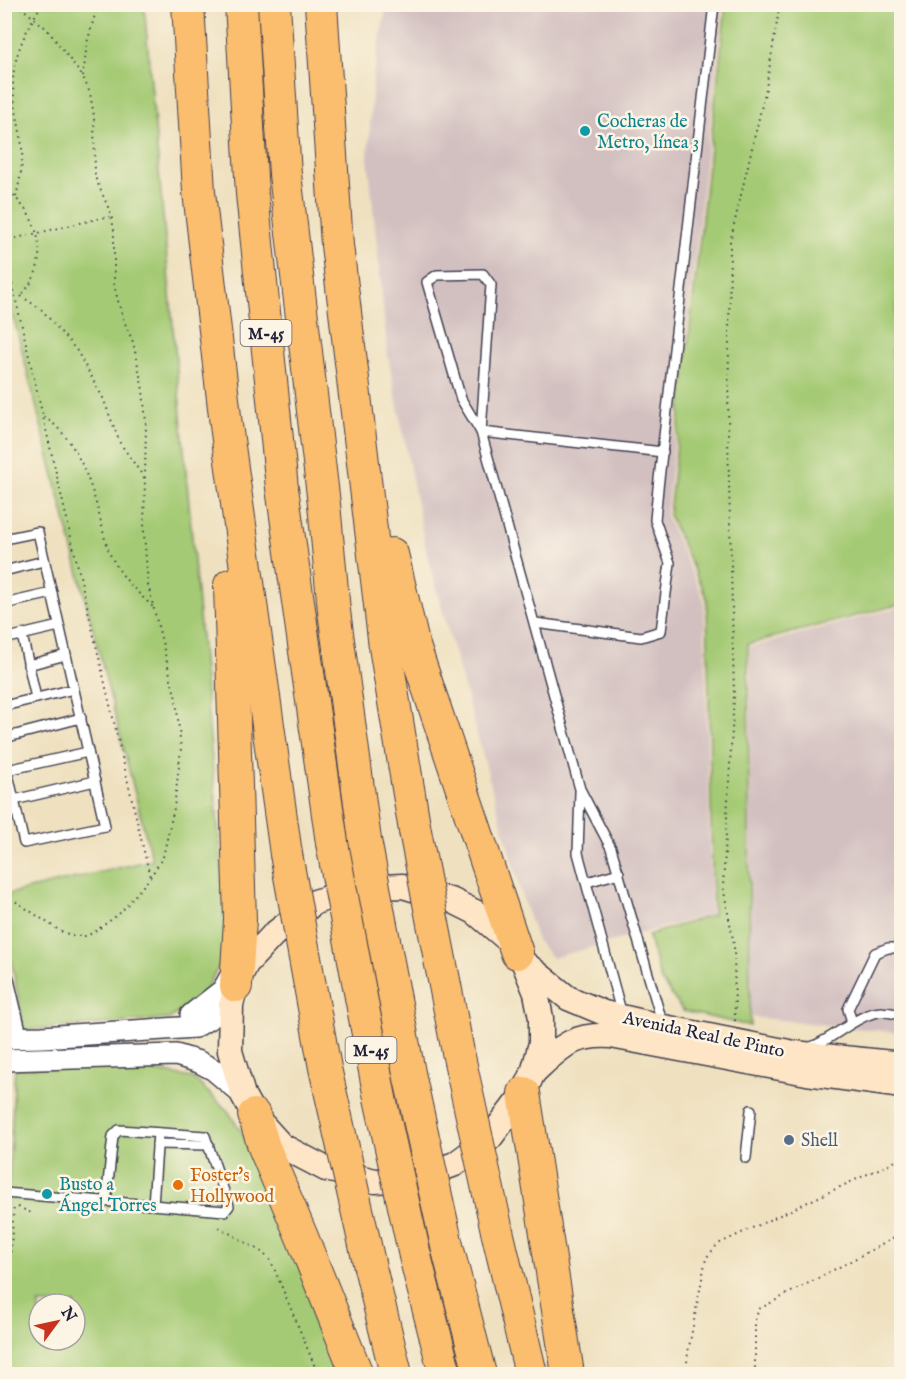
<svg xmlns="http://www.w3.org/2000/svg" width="906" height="1379" viewBox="0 0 906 1379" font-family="'IM FELL English',serif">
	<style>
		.industrial { fill: #d2bfc0 }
		.green { fill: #a5ca74; stroke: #647658; stroke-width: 1.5; fill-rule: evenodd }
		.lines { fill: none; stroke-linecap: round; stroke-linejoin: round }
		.service-casing { stroke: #413f4f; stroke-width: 12 }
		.minor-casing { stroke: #413f4f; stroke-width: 21 }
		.tertiary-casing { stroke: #413f4f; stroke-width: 24 }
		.secondary-casing { stroke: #413f4f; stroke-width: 27 }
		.motorway-casing { stroke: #413f4f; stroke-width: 34 }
		.path { stroke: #413f4f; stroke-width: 2; stroke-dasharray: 1.5 4.5; stroke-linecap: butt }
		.service { stroke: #fff; stroke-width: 9 }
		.minor { stroke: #fff; stroke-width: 18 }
		.tertiary { stroke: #fff; stroke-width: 21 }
		.secondary { stroke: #fde5c5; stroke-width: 24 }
		.motorway { stroke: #fbbd6e; stroke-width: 32 }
		.motorway-bridge-casing { stroke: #413f4f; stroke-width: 34; stroke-linecap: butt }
		.motorway-bridge { stroke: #fbbd6e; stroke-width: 32 }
		.culture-dot { fill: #0f9aa8; stroke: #fcf5e5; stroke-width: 2 }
		.service-dot { fill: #5c6f8a; stroke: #fcf5e5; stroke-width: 2 }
		.food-dot { fill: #e8710a; stroke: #fcf5e5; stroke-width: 2 }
		.labels { text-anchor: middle; stroke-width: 5; stroke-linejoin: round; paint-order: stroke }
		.shield { fill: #fcf5e5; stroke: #63616e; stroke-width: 1.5 }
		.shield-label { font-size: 16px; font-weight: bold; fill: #22223b }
		.culture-label { font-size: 18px; fill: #0d838f; stroke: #fcf5e5; text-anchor: start }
		.street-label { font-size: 18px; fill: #22223b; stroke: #fcf5e5 }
		.service-label { font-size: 18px; fill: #4e5e75; stroke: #fcf5e5; text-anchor: start }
		.food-label { font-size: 18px; fill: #c56008; stroke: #fcf5e5; text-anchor: start }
	</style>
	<rect width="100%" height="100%" fill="#fcf5e5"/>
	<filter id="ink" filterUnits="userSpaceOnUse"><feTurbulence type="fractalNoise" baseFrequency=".0167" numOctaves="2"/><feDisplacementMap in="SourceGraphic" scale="12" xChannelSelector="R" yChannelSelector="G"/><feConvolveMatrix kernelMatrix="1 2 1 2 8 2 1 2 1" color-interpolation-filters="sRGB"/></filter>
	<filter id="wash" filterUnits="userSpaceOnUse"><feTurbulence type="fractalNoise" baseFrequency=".008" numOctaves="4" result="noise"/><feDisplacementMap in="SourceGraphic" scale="24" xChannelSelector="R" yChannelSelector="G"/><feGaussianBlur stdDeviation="1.35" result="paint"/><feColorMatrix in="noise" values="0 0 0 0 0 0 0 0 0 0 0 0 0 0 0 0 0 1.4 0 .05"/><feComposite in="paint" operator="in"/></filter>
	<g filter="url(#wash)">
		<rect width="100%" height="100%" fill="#efe1c0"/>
		<!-- industrial -->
		<g class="industrial">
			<path d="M387,5h336l-57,511 38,84 7,314 -159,44 -15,-18 -14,-40 -96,-345 -39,-199 -20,-198 5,-82z"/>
			<path d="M901,607v426l-150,-16 -1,-370z"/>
		</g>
		<!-- green -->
		<g class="green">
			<path d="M5,5h139l85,943 -27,48 -33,23 -145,11 -19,-105 -1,-30 148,-35 -148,-580z"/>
			<path d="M726,5h176v250l-10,99 10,81 -1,169 -153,40 2,382 -67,-15 -22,-30 -13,-46 65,-20 -6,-316 -38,-84z"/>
			<path d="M120,1065l73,13 35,33 27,41 88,222h-338v-129l10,-177zM39,1304h36v36h-36z"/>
		</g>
	</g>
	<g filter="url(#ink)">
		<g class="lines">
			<!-- service casing -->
			<g class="service-casing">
				<g id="service">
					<path d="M481,432l10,-147 -8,-11 -46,1 -10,7 34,117 20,33 99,357 31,59 52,177"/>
					<path d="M481,432l182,20"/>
					<path d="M4,539l34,-7 67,294 -81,17 -20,-86"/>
					<path d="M4,571l40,-10"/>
					<path d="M4,604l48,-11"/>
					<path d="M535,623l106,14 20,-6 9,-68 -15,-43 3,-32 56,-484"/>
					<path d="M22,635l14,63"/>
					<path d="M4,639l55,-13"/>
					<path d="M28,665l38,-10"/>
					<path d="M4,706l70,-17"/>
					<path d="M4,738l77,-20"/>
					<path d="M7,770l81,-18"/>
					<path d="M580,792l-2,61 44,162"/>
					<path d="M14,800l81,-19"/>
					<path d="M587,882l32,-9"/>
					<path d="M852,1022l-4,-13 27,-56 13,-5h14"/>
					<path d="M811,1047c22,-7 49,-36 72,-35 6,0 12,2 19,3"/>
					<path d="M157,1144l52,1"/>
					<path d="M746,1158l5,-48"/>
					<path d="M4,1193c74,6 148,12 221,18l4,-5 -24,-70 -86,-6 -6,6 -7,66"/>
					<path d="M153,1205l5,-72"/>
				</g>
			</g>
			<!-- minor casing -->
			<g class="minor-casing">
				<path id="minor" d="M4,978l14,59"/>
			</g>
			<!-- tertiary casing -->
			<g class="tertiary-casing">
				<g id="tertiary">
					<path d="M191,1015l32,-25 13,-23"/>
					<path d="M4,1038l38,-1 153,-10 36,-22"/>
					<path d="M4,1060l172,-5 23,7 15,8 29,25"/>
				</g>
			</g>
			<!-- secondary casing -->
			<g class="secondary-casing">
				<g id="secondary">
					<path d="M403,886l50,15 22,11 33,28 15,21 13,32 5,25v25l-8,30 -9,20 -34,45 -35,26 -41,15 -39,2 -49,-12 -44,-23 -28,-31 -11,-20 -13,-44 1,-46 5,-19 10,-22 28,-30 41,-32 42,-14z"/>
					<path d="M527,965l41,33 36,15 60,14 130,26 108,11"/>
					<path d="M533,1073c27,-25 38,-39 78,-37l196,37 95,13"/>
				</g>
			</g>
			<!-- motorway casing -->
			<g class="motorway-casing">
				<g id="motorway">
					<path d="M188,4l11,188 27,233 60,429"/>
					<path d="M241,4l11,190 30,294 50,355"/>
					<path d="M274,4l11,170 39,330 10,107 31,229"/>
					<path d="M321,4l16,241 48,402 30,184"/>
					<path d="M392,554l21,89 104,310"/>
					<path d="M230,585l10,335 -4,66"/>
					<path d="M524,1093l44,281"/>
					<path d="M254,1115l10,32 38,90 55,137"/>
					<path d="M497,1231l34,143"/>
					<path d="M447,1246l33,128"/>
					<path d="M415,1256l30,118"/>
					<path d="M370,1267l26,107"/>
				</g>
			</g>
			<!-- path -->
			<g class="path">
				<path d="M83,77l4,-34 11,-39"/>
				<path d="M4,188c8,4 12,10 17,16 23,27 26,67 -1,92"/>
				<path d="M16,197c4,-17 7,-33 6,-50 -2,-22 -9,-43 -9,-65 1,-30 14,-53 29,-78"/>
				<path d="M4,241l106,-25"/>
				<path d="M4,249l146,628"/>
				<path d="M21,296l21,14 35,41 26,47 17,45 25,36"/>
				<path d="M44,417c31,19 46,63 55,97 4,15 6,31 13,44 10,20 25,34 41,49"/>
				<path d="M4,901h11l45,30 13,5h12l8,-3 27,-20 29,-34 14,-22 11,-49 7,-59 -5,-50 -28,-114 -4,-52 2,-111 -3,-32 -10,-48 -11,-26 -8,-31v-55l-3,-16 -16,-37 -1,-61 -4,-23 -7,-16 -36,-48 -30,-25"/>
				<path d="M735,1021l-1,-76 -11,-59 11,-191 -6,-258 2,-195 36,-154 14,-84"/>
				<path d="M18,1207l16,7"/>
				<path d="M219,1227l43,25 9,9 47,113"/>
				<path d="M4,1342l10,-137"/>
				<path d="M686,1374l2,-22 18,-94 12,-14 184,-86"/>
				<path d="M755,1374v-54l4,-11 143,-75"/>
			</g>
			<!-- service -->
			<use href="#service" class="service"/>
			<!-- minor -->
			<use href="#minor" class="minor"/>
			<!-- tertiary -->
			<use href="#tertiary" class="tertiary"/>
			<!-- secondary -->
			<use href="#secondary" class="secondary"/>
			<!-- motorway -->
			<use href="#motorway" class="motorway"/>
			<!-- motorway-bridge casing -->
			<g class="motorway-bridge-casing">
				<g id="motorway-bridge">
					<path d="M415,831l43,221 39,179"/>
					<path d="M365,840l45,238 37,168"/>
					<path d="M332,843l48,255 35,158"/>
					<path d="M286,854l39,214 45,199"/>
				</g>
			</g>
			<!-- motorway-bridge -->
			<use href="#motorway-bridge" class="motorway-bridge"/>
		</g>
	</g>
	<!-- markers -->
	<g class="culture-dot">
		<circle cx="585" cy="131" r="6"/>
		<circle cx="47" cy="1194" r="6"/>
	</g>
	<circle class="service-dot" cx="789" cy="1140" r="6"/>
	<circle class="food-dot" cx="178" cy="1185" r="6"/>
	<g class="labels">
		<!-- shield labels -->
		<g class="shield">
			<rect x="240.5" y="320" width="51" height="26" rx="4.5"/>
			<rect x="345.5" y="1037" width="51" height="26" rx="4.5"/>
		</g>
		<g class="shield-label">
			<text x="266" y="339">M-45</text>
			<text x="371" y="1056">M-45</text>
		</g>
		<!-- culture labels -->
		<g class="culture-label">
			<text x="597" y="127">Cocheras de<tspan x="597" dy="21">Metro, línea 3</tspan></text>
			<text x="59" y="1190">Busto a<tspan x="59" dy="21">Ángel Torres</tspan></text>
		</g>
		<!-- street labels -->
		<g class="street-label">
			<text transform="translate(704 1034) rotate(12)" y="6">Avenida Real de Pinto</text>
		</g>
		<!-- service labels -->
		<g class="service-label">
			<text x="801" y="1146">Shell</text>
		</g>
		<!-- food labels -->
		<g class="food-label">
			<text x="190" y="1181">Foster's<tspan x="190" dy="21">Hollywood</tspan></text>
		</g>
	</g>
	<!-- margin -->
	<rect width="906" height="1379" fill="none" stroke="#fcf5e5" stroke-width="24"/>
	<!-- north arrow -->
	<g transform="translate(57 1322) rotate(57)"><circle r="28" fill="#fcf5e5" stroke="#a5a1a1" stroke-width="1.5"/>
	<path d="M0-4.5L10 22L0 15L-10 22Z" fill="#c8321e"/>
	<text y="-9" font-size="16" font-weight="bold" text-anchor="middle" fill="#22223b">N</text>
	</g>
</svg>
